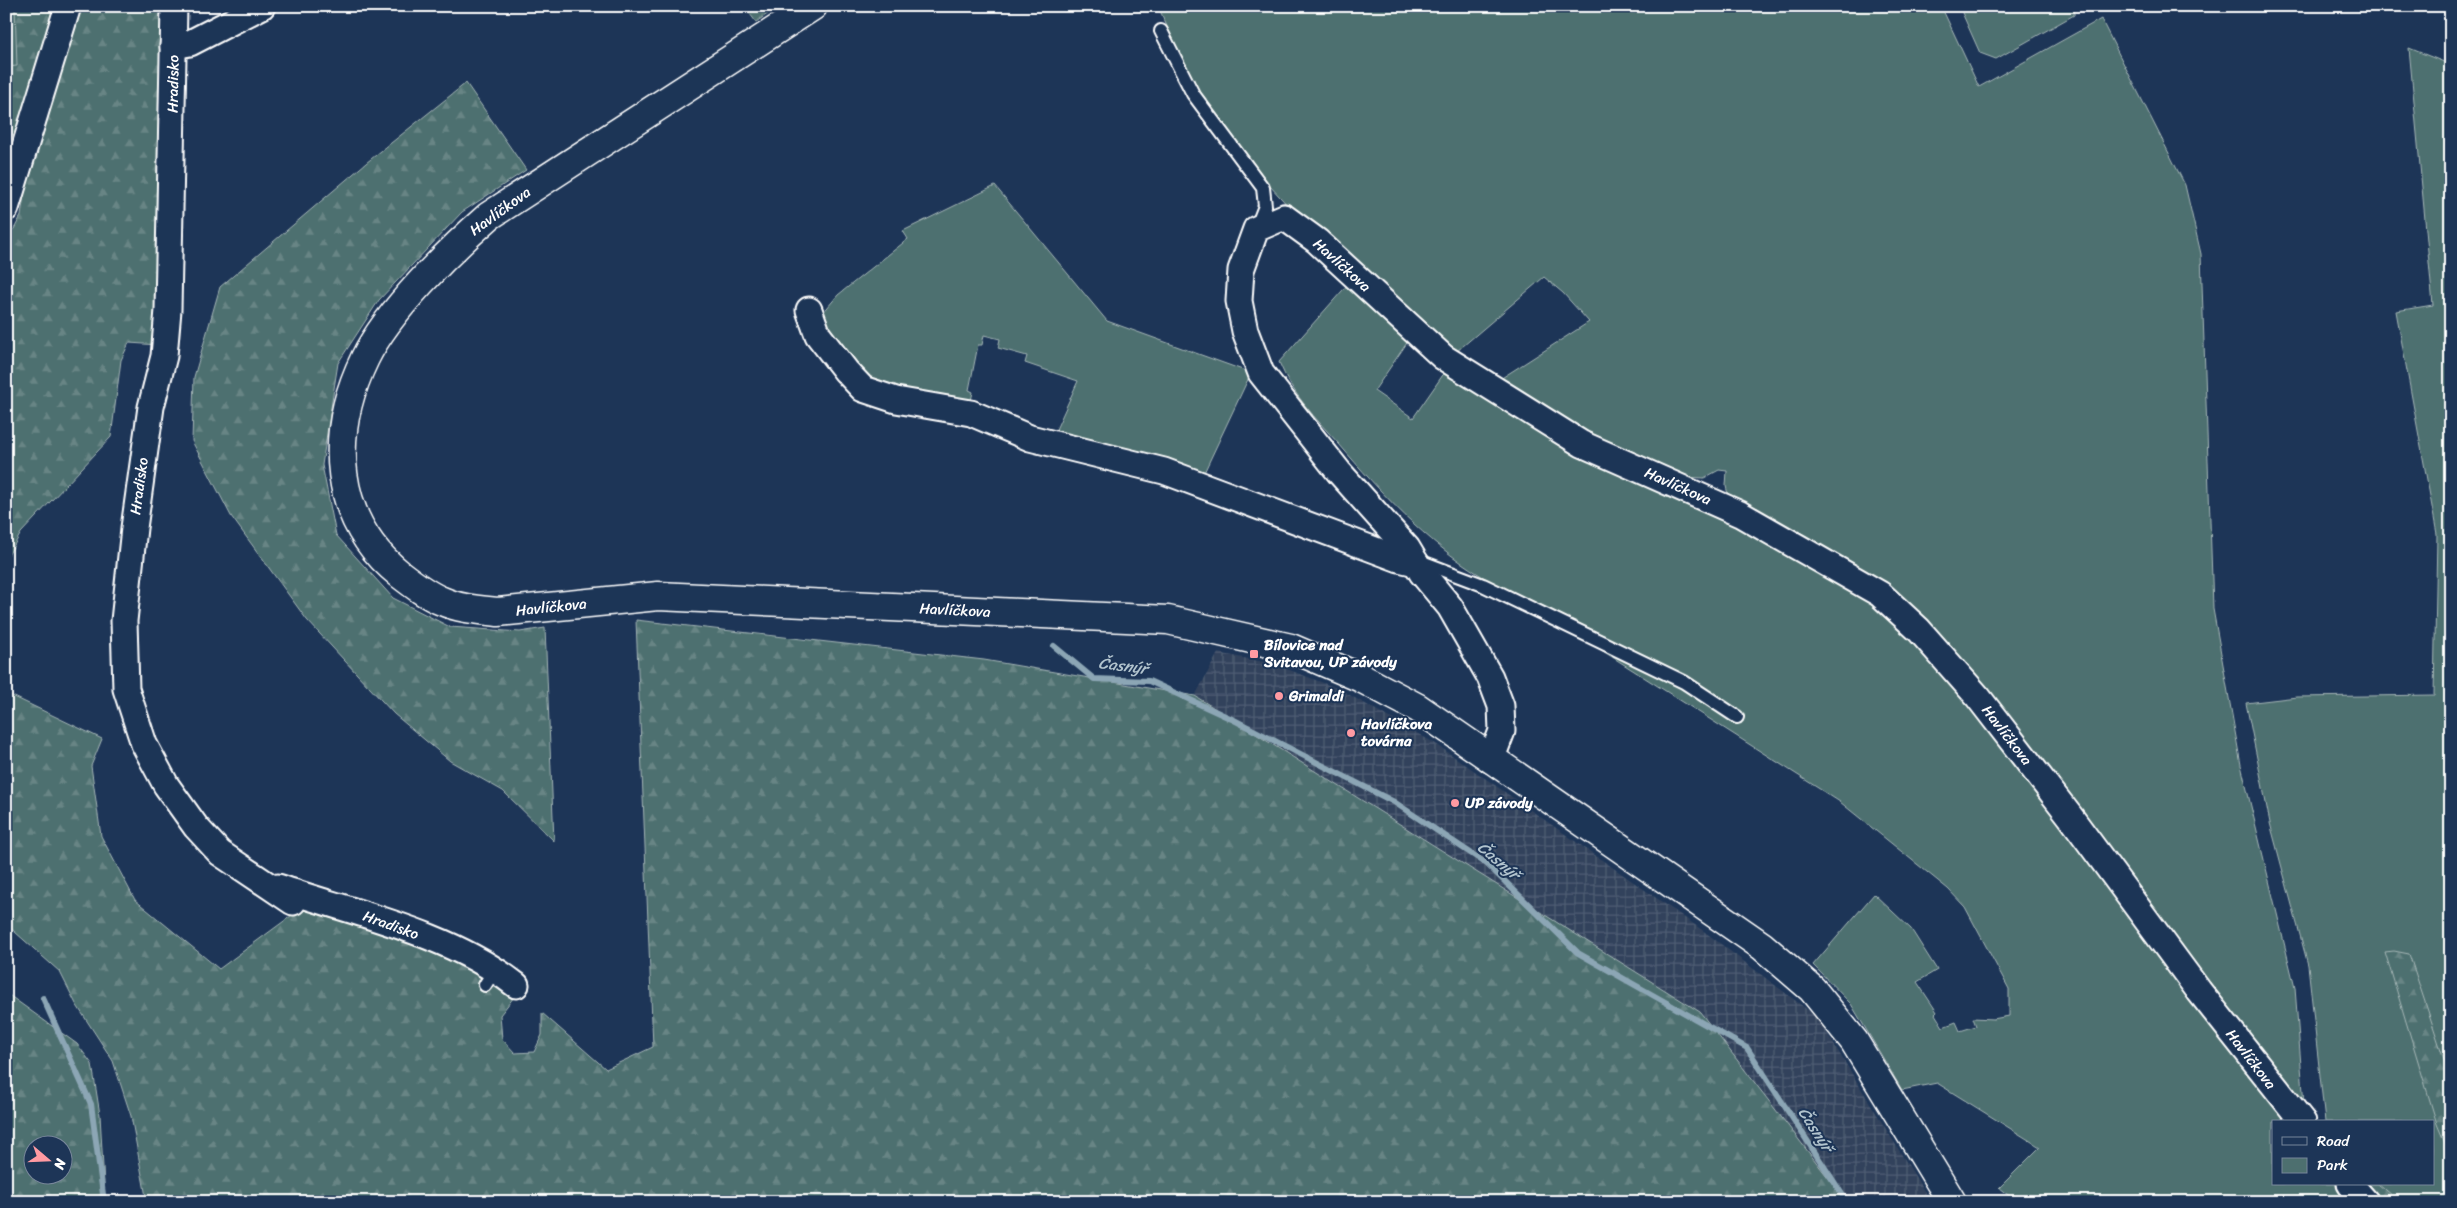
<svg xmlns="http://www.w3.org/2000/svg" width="2457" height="1208" viewBox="0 0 2457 1208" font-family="Sriracha,sans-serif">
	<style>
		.industrial { fill: url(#industrial-grid) }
		.green { fill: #4d6f6f; stroke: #a6b7b7 }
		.forest { fill: url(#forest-firs); stroke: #a6b7b7; fill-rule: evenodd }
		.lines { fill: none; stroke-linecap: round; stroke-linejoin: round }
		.stream { stroke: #8ca6b5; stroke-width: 6 }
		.lane-casing { stroke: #fff; stroke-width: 16 }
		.street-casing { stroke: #fff; stroke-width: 29 }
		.secondary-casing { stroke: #fff; stroke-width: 31 }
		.lane { stroke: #1d3557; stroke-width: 12 }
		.street { stroke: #1d3557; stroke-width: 25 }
		.secondary { stroke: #1d3557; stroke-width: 28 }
		.poi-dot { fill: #ff9aa2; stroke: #1d3557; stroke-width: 2 }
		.labels { text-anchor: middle; stroke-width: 4; stroke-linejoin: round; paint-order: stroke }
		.street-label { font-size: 15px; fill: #fff; stroke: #1d3557 }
		.poi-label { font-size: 15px; font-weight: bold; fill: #fff; stroke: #1d3557; text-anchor: start }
		.water-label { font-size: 16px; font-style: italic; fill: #b2c4ce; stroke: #1d3557 }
	</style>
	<defs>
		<pattern id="industrial-grid" width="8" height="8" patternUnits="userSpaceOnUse" patternTransform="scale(1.25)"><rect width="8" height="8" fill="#31425c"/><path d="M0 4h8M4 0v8" fill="none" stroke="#505e74"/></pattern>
		<pattern id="forest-firs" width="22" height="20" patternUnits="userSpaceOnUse" patternTransform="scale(1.25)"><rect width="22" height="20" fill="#4d6f6f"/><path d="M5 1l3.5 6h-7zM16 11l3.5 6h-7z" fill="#688585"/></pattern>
	</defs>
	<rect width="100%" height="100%" fill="#1d3557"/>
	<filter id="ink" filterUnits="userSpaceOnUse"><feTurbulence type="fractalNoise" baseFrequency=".02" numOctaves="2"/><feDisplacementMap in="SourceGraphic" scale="10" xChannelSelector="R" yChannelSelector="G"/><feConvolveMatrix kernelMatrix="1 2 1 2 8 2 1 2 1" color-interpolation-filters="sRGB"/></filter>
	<g filter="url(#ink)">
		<!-- industrial -->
		<path class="industrial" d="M1218,653l56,11 65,25 97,55 269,188 112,85 114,185h-84l-147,-190 -505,-316z"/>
		<!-- green -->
		<g class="green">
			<path d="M6,6h21l-7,131 -14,42z"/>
			<path d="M1158,6h783l38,81 122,-68 84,166 16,69 12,355 28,156 54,223 9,117 -353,-448 -221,-154 -4,-17 1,-15 -8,-1 -15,8 -22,-1 -71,-28 -114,-68 92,-59 -26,-29 -19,-16 -88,75 -14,-4 -39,-46 -48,-44 -64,-49 -54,-59 -45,-67z"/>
			<path d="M1959,6h116l-1,9 -78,44 -16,-6z"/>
			<path d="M2451,42v1160h-68l-21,-18h71v-62h-108l-17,-157 -38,-142 -24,-120 51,-6 137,-2 3,-161 -41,-223 37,-6 -24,-257 40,16z"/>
			<path d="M995,186l112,135 144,52 -50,106 -148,-43 25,-55 -53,-18 2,-7 -29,-8 2,-9 -16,-4 -2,10h-4l-9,45 4,2 -3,13 -92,-16 -62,-68 22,-26 70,-56 -5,-8z"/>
			<path d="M1350,282l61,55 -37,54 39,27 34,-49 381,200 91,68 375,485h-21v62h68l13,18h-337l-18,-14 41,-41 -103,-64 -35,7 -51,-86 -38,-39 61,-71 37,35 26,41 -20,12 20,30 -2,2 8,13 13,-5 4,9 16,-5 -3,-8 20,1 16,-3v-27l-44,-82 -17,-18 -108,-87 -242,-154 7,-8c-41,-21 -85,-40 -125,-65 -55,-34 -99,-82 -141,-131 -23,-25 -47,-50 -60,-82z"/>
		</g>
		<!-- forest -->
		<g class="forest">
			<path d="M15,6h45l-40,131 -8,-3 -6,-67 11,-1z"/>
			<path d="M75,6h88l-4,339 -30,-2 -8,17 -10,77 -90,96 -15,26v-324l8,-6 7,-13 9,-62z"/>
			<path d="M744,6h35l-23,16z"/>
			<path d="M466,83l60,87 -64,42 -83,88 -41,63 -16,102 14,70 57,63 57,29 70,5 25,-4 9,213 -51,-50 -53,-30 -56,-47 -87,-94 -76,-104 -39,-75 2,-64 26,-90 146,-124z"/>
			<path d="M636,620l348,40 211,36 505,316 147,190h-1700l-16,-86 -18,-55 -37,-57 -16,-32 -54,-48v-231l96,46 -11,27 10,70 34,64 84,69 91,-67 100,35 111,59 -7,1 -14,18 2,24 13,14 19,-1 8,-17v-22l64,56 47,-22z"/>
			<path d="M2394,951l15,3 42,126v77l-14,-33 -52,-172z"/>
			<path d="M6,993l71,51 15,20 8,51 5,87h-99zM32,1146h30v30h-30z"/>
			<path d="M2362,1184h16l21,18h-16z"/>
		</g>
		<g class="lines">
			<!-- stream -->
			<g class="stream">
				<path d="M1054,646l40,33 55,2 85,39 160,82 93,62 91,89 169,95 100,154"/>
				<path d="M43,998l48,106 13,98"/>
			</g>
			<!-- lane casing -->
			<g class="lane-casing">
				<g id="lane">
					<path d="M1161,31l32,63 70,94 2,18 -9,23"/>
					<path d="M1416,563l6,-1 61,23 201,97 53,35"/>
					<path d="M485,985l10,-16"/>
				</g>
			</g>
			<!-- street casing -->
			<g class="street-casing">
				<g id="street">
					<path d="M174,6l-6,304 -4,46 -13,51 -17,121 -10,93 2,68 18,55 22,41 30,42 24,26 73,49"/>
					<path d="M173,46l17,-3 72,-37"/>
					<path d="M6,208l62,-202"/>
					<path d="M809,310l9,25 28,36 17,18 33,11 75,13 59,25 134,33 235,88 17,4"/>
					<path d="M1491,760l11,-29 -1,-25 -11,-29 -40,-70 -28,-34 -15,-25 -68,-76 -78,-99 -16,-42 -6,-30 2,-31 15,-41 28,-12 33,24 126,116 139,87 158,70 140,80 39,36 59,67 92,119 129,175 104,131"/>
					<path d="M278,887c79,27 172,46 238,98"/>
					<path d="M2350,1184l16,18"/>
				</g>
			</g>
			<!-- secondary casing -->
			<g class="secondary-casing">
				<path id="secondary" d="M813,6l-324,210c-40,35 -101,95 -124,142 -37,76 -33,162 36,217 13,10 26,20 41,26 18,8 38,9 56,11l160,-16 510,24 123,28 70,30 57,30 344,238 50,43 42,52 98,161"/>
			</g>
			<!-- lane -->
			<use href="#lane" class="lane"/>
			<!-- street -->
			<use href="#street" class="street"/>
			<!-- secondary -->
			<use href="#secondary" class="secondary"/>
		</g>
	</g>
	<!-- markers -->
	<g class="poi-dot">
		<rect x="1249" y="649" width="10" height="10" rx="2.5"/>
		<circle cx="1279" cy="696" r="5"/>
		<circle cx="1351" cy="733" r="5"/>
		<circle cx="1455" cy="803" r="5"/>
	</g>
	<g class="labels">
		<!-- street labels -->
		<g class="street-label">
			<text transform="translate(173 84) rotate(-89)" y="5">Hradisko</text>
			<text transform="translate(500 211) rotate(-36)" y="5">Havlíčkova</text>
			<text transform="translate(1342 265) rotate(42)" y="5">Havlíčkova</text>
			<text transform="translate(139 486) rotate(-82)" y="5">Hradisko</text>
			<text transform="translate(1678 486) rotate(24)" y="5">Havlíčkova</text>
			<text transform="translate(551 607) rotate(-6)" y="5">Havlíčkova</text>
			<text transform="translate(955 610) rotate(3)" y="5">Havlíčkova</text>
			<text transform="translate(2007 735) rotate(52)" y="5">Havlíčkova</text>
			<text transform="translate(391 925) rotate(20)" y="5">Hradisko</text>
			<text transform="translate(2251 1059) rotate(52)" y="5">Havlíčkova</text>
		</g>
		<!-- poi labels -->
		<g class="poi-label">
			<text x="1264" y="650">Bílovice nad<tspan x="1264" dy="17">Svitavou, UP závody</tspan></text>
			<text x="1289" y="701">Grimaldi</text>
			<text x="1361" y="729">Havlíčkova<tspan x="1361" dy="17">továrna</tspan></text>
			<text x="1465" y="808">UP závody</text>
		</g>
		<!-- water labels -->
		<g class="water-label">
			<text transform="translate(1123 665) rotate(7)" y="6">Časnýř</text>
			<text transform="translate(1499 860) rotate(40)" y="6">Časnýř</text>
			<text transform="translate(1816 1129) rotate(57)" y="6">Časnýř</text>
		</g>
	</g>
	<!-- margin -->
	<rect width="2457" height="1208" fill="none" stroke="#1d3557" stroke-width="25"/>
	<rect x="12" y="12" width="2432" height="1183" fill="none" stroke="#fff" stroke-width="2" filter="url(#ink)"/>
	<!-- legend -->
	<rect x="2272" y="1120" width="162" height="65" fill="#1d3557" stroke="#77869a"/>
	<rect x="2282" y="1137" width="25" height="8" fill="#1d3557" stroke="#77869a"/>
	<text x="2317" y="1146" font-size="15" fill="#ffffff">Road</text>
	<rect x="2282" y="1158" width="25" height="15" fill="#4d6f6f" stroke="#77869a"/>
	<text x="2317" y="1170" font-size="15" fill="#ffffff">Park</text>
	<!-- north arrow -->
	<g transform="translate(48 1160) rotate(109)"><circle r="24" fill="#1d3557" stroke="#77869a"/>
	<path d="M0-4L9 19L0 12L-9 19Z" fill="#ff9aa2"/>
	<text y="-8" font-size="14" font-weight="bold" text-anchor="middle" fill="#ffffff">N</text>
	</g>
</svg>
